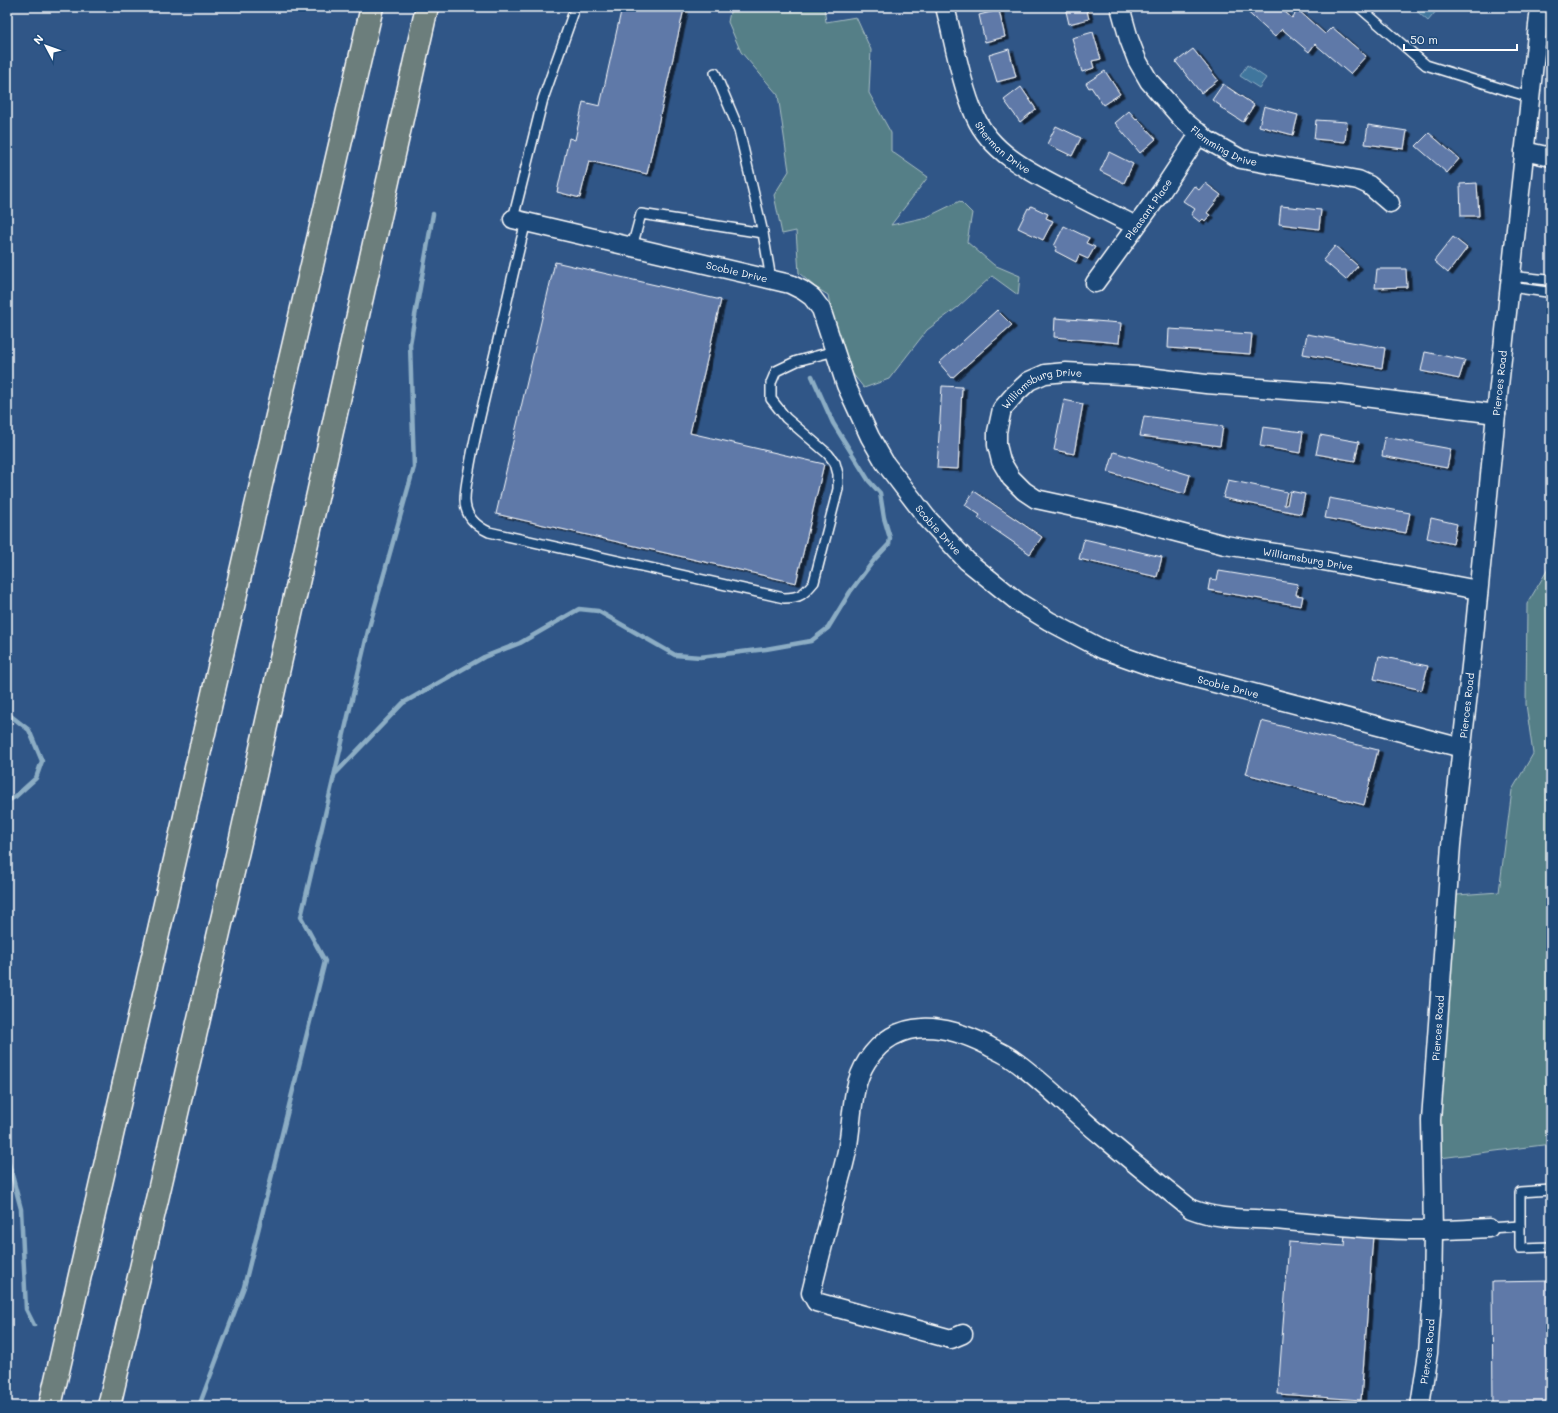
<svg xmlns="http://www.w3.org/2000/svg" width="1558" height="1413" viewBox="0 0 1558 1413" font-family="Mali,sans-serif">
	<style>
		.green { fill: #547f87; stroke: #aabfc3 }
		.water { fill: #40769d; stroke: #8cadc4 }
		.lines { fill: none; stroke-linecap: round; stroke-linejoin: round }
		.stream { stroke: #8cadc4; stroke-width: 4.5 }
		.building { fill: #5f79a8; stroke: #fff; filter: url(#shadow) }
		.service-casing { stroke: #fff; stroke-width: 12 }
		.minor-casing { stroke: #fff; stroke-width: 21 }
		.motorway-casing { stroke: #fff; stroke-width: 25 }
		.service { stroke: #1f4a7a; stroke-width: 9 }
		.minor { stroke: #1f4a7a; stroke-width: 18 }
		.motorway { stroke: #6c7e7c; stroke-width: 22 }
		.labels { text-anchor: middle; stroke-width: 3; stroke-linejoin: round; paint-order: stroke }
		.street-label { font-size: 10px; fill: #fff; stroke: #1f4a7a }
	</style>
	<defs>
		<filter id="shadow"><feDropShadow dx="4.5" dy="2.5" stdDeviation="0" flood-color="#0009"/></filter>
	</defs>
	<rect width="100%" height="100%" fill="#305687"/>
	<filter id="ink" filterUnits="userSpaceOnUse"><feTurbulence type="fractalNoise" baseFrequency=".025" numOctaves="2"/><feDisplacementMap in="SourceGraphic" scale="8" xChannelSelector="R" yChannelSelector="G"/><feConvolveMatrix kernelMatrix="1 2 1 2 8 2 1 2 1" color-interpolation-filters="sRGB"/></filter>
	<g filter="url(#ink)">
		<!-- green -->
		<g class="green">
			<path d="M731,7h93l2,15 30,-5 15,33 -2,43 22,40v18l37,26 -37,48 36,-8 33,-16 12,12 -5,29 27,23 26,11 -2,19 -26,-19 -34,31 -31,23 -38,49 -25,9 -12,-15 -19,-52 -5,-26 -13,-8 -16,-14 -3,-42 -14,3 -8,-39 15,-24 -11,-76 -37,-43 -13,-30z"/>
			<path d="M1551,564v580l-111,14 -1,-50 6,-102 12,-111 42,-3 13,-102 21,-36 -7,-50 1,-100z"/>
		</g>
		<!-- water -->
		<g class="water">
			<path d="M1412,7h22l3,3 -9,11z"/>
			<path d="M1247,65l19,13 -7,10 -19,-12z"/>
		</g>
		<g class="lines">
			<!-- stream -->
			<g class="stream">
				<path d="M7,713l22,17 13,31 -6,17 -21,19 -8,4"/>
				<path d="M336,773l67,-70 81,-46 36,-14 59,-34 19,2 77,44 25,2 66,-8 45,-8 17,-13 22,-36 24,-32 15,-16 1,-6 -6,-20 -4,-25 -11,-12 -36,-58 -21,-47"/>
				<path d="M7,1156l14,53 5,100 8,16"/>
				<path d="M199,1406l45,-119 81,-326 -24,-44 67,-286 46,-164 -4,-123 23,-130"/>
			</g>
		</g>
		<!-- building -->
		<g class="building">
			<path d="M622,7h55l7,2 -37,165 -58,-13 -9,37 -23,-6 12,-54 6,2 8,-38 17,4z"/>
			<path d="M1065,7h21l3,12 -20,5z"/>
			<path d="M1242,7h37l13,11 6,-8 27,24 7,-7 34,29 -16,18 -35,-30 -6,8 -27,-23 -7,8z"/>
			<path d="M999,10l6,27 -20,5 -6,-27z"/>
			<path d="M1093,32l8,27 -9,2 2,7 -12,4 -10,-34z"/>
			<path d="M1009,49l7,28 -19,5 -8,-27z"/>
			<path d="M1193,49l25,31 -17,13 -25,-31z"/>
			<path d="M1105,71l15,23 -17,11 -12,-18 -2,1 -3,-5z"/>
			<path d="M1223,84l31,21 -11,17 -23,-15 1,-1 -9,-6z"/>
			<path d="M1021,87l15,22 -16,13 -16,-22z"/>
			<path d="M1264,106l34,9 -5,20 -34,-9z"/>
			<path d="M1129,111l7,8 1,-1 19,21 -16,14 -25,-30z"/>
			<path d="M1316,120l31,2 -2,20 -31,-3z"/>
			<path d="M1368,125l39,6 -3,18 -39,-5z"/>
			<path d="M1056,126l25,12 -9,18 -25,-12z"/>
			<path d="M1429,133l30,26 -12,14 -31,-27z"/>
			<path d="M1109,152l24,12 -9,19 -24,-12z"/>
			<path d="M1205,183l16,12 -14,18 3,2 -5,6 -2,-2 -3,3 -9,-7 4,-6 -12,-8 11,-15 5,4z"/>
			<path d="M1477,183l2,33h-18l-1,-32z"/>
			<path d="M1031,206l17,8 -2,4 7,3 -10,19 -25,-12 10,-20 2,1z"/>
			<path d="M1281,206l40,4 -2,19 -40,-5z"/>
			<path d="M1064,226l25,12 -3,5 9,4 -7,12 -9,-4 -3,7 -21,-11 2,-4 -3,-1z"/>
			<path d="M1453,237l14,11 -19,25 -14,-12z"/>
			<path d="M1335,246l23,20 -12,14 -23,-20z"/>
			<path d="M555,262l166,38 -31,133 134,31 -28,119 -300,-69z"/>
			<path d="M1377,269h29l1,18 -32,1z"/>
			<path d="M997,310l15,15 -60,53 -13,-15z"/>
			<path d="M1055,318l66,5 -2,20 -65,-6z"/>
			<path d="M1169,329l83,5 -2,20 -82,-6z"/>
			<path d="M1307,334l78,14 -3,20 -79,-14z"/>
			<path d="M1425,352l40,8 -6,19 -38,-8z"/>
			<path d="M942,386l20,1 -4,82 -21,-1z"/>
			<path d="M1064,400l19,4 -9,50 -20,-4z"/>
			<path d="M1144,416l79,10 -3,20 -80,-10z"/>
			<path d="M1263,427l40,5 -3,21 -40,-7z"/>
			<path d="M1320,435l39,7 -4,19 -39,-7z"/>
			<path d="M1385,437l66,12 -4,19 -65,-12z"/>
			<path d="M1114,452l76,23 -5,19 -77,-22z"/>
			<path d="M1228,480l59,12 -3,13h3l3,-14 15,3 -4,20 -78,-16z"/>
			<path d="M974,491l68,46 -12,17 -52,-36 2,-3 -15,-10z"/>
			<path d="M1329,498l81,15 -4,20 -81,-15z"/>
			<path d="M1431,518l26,6 -4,20 -26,-6z"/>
			<path d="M1084,539l78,18 -5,20 -78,-18z"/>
			<path d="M1219,571l79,13 -2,11 7,1 -2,10 -93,-16 2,-11 7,1z"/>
			<path d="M1379,656l49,10 -6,24 -48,-11z"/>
			<path d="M1261,721l117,29 -14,55 -118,-31z"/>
			<path d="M1345,1234l28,2 -12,164 -83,-6 11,-152 55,4z"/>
			<path d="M1551,1281v125h-58l-1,-124z"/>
		</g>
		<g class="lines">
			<!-- service casing -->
			<g class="service-casing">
				<g id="service">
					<path d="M1359,7l67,58 83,26 21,6"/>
					<path d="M715,73l24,57 24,103"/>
					<path d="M513,219l30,-120 30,-85"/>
					<path d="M526,222c-14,52 -24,104 -37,156 -7,31 -15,61 -20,92 -2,10 -4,20 -4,30 0,16 11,26 24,32l295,66c16,0 20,-4 30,-16l24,-93v-15l-3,-11 -7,-9 -42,-36 -15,-19v-16l5,-12 21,-10 38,-10"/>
					<path d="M632,247l9,-33 122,19 8,46"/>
					<path d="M1511,281l4,1 3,6 29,4 4,-3"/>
					<path d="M1515,282l4,-5 29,3 3,4"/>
					<path d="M1551,1190l-31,2v56l31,-1"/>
					<path d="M1489,1228l31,-2"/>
				</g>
			</g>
			<!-- minor casing -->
			<g class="minor-casing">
				<g id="minor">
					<path id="s1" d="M945,7c9,34 16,77 30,109 17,39 60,58 96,77 21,11 43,22 65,33"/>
					<path id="s2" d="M1120,7l9,32 8,21 12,21 34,39 24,20 34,19 117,21 11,5 21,18"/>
					<path d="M1524,151l27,6"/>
					<path id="s3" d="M513,219l277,65 12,6 10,7 9,12 25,76 24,52 15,26 42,55 40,43 51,41 31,19 53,28 48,17 312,82"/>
					<path id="s4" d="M1095,283l66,-91 39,-59"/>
					<path id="s5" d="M1478,590l-165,-31 -88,-14 -106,-28 -83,-18 -12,-8 -13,-13 -10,-17 -4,-16v-13l5,-23 13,-15 14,-13 16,-7 21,-2 74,4 66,8 135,10 155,20"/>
					<path d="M963,1334l-12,5 -135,-37 -5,-9c8,-32 16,-64 24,-96 4,-15 9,-31 12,-46 6,-30 3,-64 20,-90 30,-46 78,-37 120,-16 8,5 17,8 25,14 33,23 59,52 90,77 29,25 59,49 89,73 28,11 55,9 84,11 53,5 106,11 159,10 18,0 37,-1 55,-2"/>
					<path id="s6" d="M1420,1406l8,-53 4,-52 1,-70 -2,-111 20,-275 21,-188 24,-243 44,-407"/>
				</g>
			</g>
			<!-- motorway casing -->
			<g class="motorway-casing">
				<g id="motorway">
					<path d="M50,1406l206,-900 116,-499"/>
					<path d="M109,1406l131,-564 187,-835"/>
				</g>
			</g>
			<!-- service -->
			<use href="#service" class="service"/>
			<!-- minor -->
			<use href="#minor" class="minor"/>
			<!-- motorway -->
			<use href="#motorway" class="motorway"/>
		</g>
	</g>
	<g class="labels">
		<!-- street labels -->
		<g class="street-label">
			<text dy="4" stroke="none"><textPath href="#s2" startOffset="181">Flemming Drive</textPath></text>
			<text dy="4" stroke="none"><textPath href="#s1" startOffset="156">Sherman Drive</textPath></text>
			<text dy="4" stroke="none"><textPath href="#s4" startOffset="91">Pleasant Place</textPath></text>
			<text dy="4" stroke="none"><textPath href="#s3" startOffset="230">Scobie Drive</textPath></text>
			<text dy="4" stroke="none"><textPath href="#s6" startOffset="1027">Pierces Road</textPath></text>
			<text dy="4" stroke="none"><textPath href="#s5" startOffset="605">Williamsburg Drive</textPath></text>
			<text dy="4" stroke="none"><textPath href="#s3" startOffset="578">Scobie Drive</textPath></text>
			<text transform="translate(1308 559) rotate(10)" y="4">Williamsburg Drive</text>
			<text dy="4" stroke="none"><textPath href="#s3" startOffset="914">Scobie Drive</textPath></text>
			<text dy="4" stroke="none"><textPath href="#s6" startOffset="703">Pierces Road</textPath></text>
			<text dy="4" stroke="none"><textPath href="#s6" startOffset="379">Pierces Road</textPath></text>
			<text dy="4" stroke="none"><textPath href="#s6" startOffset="55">Pierces Road</textPath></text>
		</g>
	</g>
	<!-- margin -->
	<rect width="1558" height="1413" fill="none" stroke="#1f4a7a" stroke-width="24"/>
	<rect x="12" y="12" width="1534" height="1389" fill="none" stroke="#fff" stroke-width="1.5" filter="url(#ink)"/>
	<!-- north arrow -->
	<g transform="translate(46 46) rotate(311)" stroke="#1f4a7a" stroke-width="3" paint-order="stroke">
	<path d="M0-3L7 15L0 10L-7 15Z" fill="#ffffff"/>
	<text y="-6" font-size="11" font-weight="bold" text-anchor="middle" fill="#ffffff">N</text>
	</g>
	<!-- scale -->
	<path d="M1404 44v6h113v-6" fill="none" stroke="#ffffff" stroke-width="2"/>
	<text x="1410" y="44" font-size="12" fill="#ffffff" stroke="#1f4a7a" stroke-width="3" paint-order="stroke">50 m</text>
</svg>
